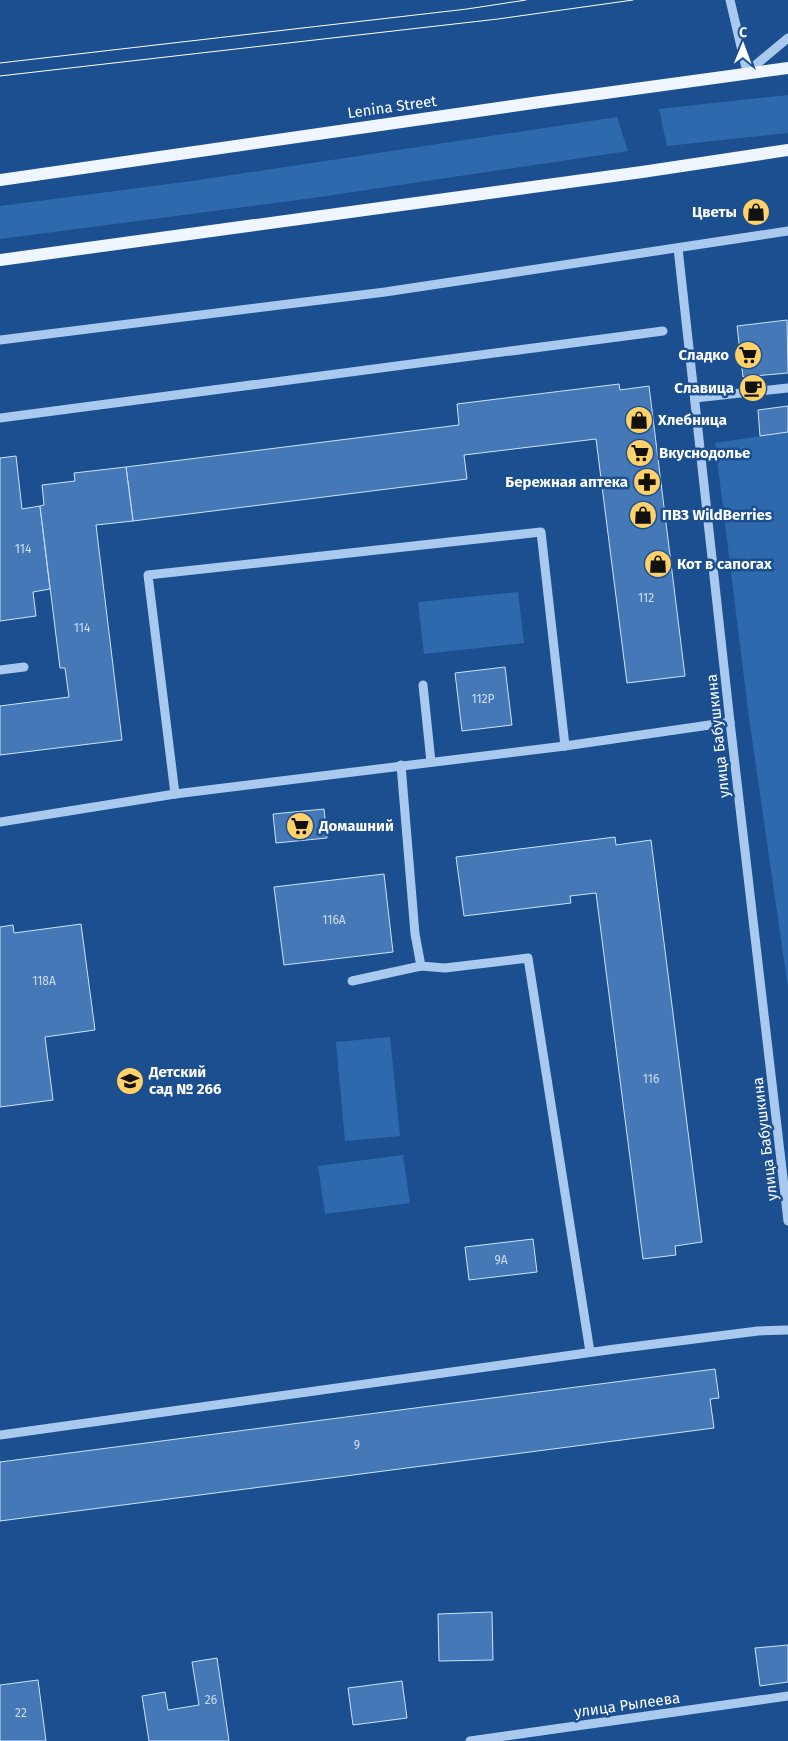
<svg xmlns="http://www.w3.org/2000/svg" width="788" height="1741" viewBox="0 0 788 1741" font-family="'Fira Sans',sans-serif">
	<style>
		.green { fill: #2e69ad }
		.building { fill: #4478b7; stroke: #cfe3fa }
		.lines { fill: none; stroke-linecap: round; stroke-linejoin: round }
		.minor { stroke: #a9c9ee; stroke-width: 9 }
		.major { stroke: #f0f6ff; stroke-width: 12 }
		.tram { stroke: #fff; stroke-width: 1 }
		.labels { text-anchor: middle; stroke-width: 5; stroke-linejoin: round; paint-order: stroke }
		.number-label { font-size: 12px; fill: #d0dded }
		.street-label { font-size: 15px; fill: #fff; stroke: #1b4f8f }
		.poi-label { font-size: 15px; font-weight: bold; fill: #fff; stroke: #1b4f8f; text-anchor: start }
	</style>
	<rect width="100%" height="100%" fill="#1b4f8f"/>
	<!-- green -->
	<g class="green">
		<path d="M788,95v38l-121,13 -8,-37z"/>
		<path d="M617,117l11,34 -315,47 -313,41v-33l192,-25z"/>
		<path d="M788,432v556l-39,-270 -34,-275z"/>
		<path d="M518,592l6,51 -100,11 -6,-52z"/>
		<path d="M390,1037l10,99 -55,5 -9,-99z"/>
		<path d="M403,1155l7,48 -85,11 -7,-48z"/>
	</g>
	<!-- building -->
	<g class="building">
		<path d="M787,320l1,53 -45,4 -6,-51z"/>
		<path d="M619,384l1,6 29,-4 36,290 -58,7 -31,-244 -132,16 3,24 -334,42 -7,-54 333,-42 -2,-21z"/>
		<path d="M788,406v26l-28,4 -2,-26z"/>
		<path d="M16,456l6,53 18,-3 10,83 -17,3 3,24 -36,5v-163z"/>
		<path d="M126,467l7,54 -37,4 26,215 -122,15v-49l69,-9 -4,-29h-5l-20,-162 4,-1 -2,-20 33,-4 -1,-8z"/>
		<path d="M505,667l7,58 -50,6 -7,-58z"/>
		<path d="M324,809l3,29 -51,5 -3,-29z"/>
		<path d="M615,837l1,8 35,-5 51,402 -27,4 1,9 -33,4 -47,-366 -26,3 1,7 -107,13 -8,-59z"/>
		<path d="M384,874l9,78 -109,13 -10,-78z"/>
		<path d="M81,924l14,106 -50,7 8,63 -53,7v-180l13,-2 1,8z"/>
		<path d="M533,1239l4,33 -68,8 -4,-33z"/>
		<path d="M715,1369l4,29 -9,1 4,29 -714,93v-59z"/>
		<path d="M492,1612l1,48 -54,1 -1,-47z"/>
		<path d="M788,1645v37l-28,4 -5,-38z"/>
		<path d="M217,1658l12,83h-80l-7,-45 23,-4 3,18 31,-5 -7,-43z"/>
		<path d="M38,1680l8,61h-46v-56z"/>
		<path d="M402,1681l5,37 -54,7 -5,-37z"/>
	</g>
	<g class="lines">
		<!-- minor -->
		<g class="minor">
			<path d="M730,0l17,72 41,-34"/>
			<path d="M678,248l52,474 58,499"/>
			<path d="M0,340l385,-48 403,-61"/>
			<path d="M695,398l93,-10"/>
			<path d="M0,418l663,-87"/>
			<path d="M0,670l24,-3"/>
			<path d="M423,685l8,77"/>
			<path d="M401,765l14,169 6,32 24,2 83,-10 62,394"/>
			<path d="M175,794l-27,-219 393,-43 24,214"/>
			<path d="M0,822l175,-28 390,-48 165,-24"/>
			<path d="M352,981l69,-15"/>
			<path d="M0,1435l615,-86 143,-18 30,-1"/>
			<path d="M470,1741l318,-45"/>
		</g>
		<!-- major -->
		<g class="major">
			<path d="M0,180l540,-78 248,-34"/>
			<path d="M0,260l642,-88 146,-22"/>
		</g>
		<!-- tram -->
		<g class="tram">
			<path d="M0,63l467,-54 59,-9"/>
			<path d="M0,76l498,-57 135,-19"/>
		</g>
	</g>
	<!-- icons -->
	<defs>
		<g id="shop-disc" transform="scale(1.4375)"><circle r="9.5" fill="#ffd166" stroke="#1b4f8f"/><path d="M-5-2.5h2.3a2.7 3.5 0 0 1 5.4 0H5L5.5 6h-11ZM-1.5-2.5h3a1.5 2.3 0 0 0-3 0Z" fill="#111"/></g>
		<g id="supermarket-disc" transform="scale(1.4375)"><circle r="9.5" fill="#ffd166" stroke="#1b4f8f"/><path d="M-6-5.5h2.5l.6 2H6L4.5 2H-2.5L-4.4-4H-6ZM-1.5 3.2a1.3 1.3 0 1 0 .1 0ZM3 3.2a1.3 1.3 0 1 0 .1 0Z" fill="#111"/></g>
		<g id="cafe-disc" transform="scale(1.4375)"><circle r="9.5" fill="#ffd166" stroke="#1b4f8f"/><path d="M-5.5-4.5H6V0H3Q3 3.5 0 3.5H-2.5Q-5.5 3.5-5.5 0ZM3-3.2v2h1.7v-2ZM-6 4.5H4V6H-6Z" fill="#111"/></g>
		<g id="pharmacy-disc" transform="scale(1.4375)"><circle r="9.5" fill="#ffd166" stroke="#1b4f8f"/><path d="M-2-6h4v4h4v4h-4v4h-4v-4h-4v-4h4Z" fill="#111"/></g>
		<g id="school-disc" transform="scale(1.4375)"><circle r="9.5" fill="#ffd166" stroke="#1b4f8f"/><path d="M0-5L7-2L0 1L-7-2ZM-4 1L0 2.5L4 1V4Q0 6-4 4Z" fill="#111"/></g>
	</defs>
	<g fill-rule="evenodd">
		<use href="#shop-disc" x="756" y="212"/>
		<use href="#supermarket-disc" x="748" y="355"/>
		<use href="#cafe-disc" x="753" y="388"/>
		<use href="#shop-disc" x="639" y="420"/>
		<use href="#supermarket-disc" x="640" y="453"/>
		<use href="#pharmacy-disc" x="647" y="482"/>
		<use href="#shop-disc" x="643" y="515"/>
		<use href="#shop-disc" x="658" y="564"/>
		<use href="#supermarket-disc" x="300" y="826"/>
		<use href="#school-disc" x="130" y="1081"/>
	</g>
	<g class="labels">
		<!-- number labels -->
		<g class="number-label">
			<text x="23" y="553">114</text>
			<text x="646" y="602">112</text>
			<text x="82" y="632">114</text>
			<text x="483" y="703">112Р</text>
			<text x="334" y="924">116А</text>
			<text x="44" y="985">118А</text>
			<text x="651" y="1083">116</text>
			<text x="501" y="1264">9А</text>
			<text x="357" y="1449">9</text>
			<text x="211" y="1704">26</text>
			<text x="21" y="1717">22</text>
		</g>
		<!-- street labels -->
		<g class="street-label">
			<text transform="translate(392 107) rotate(-8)" y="5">Lenina Street</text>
			<text transform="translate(718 736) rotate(-96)" y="5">улица Бабушкина</text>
			<text transform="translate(765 1139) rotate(-97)" y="5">улица Бабушкина</text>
			<text transform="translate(627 1705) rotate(-8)" y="5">улица Рылеева</text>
		</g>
		<!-- poi labels -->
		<g class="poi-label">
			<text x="737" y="217" text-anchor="end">Цветы</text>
			<text x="729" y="360" text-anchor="end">Сладко</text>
			<text x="734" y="393" text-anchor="end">Славица</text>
			<text x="658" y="425">Хлебница</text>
			<text x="659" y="458">Вкуснодолье</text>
			<text x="628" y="487" text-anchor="end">Бережная аптека</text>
			<text x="662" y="520">ПВЗ WildBerries</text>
			<text x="677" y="569">Кот в сапогах</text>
			<text x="319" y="831">Домашний</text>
			<text x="149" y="1077">Детский<tspan x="149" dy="17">сад № 266</tspan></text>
		</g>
	</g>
	<!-- north arrow -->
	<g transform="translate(743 45) rotate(1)" stroke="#1b4f8f" stroke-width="4" paint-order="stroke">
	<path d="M0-4L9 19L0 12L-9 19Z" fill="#ffffff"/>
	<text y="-8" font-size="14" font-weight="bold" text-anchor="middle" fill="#ffffff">С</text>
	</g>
</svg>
